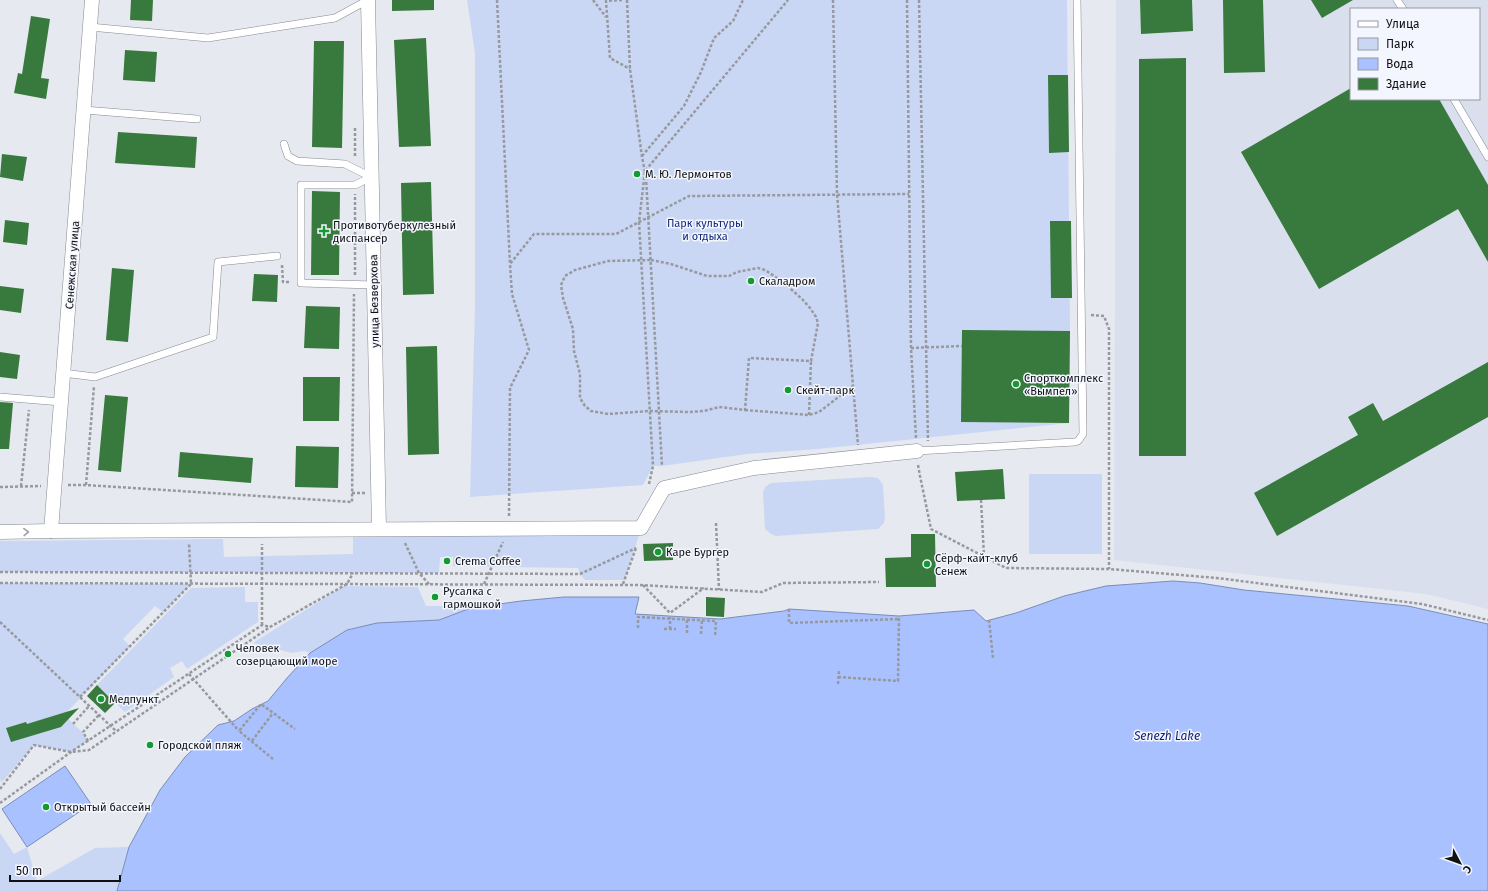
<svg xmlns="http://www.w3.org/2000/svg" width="1488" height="891" viewBox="0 0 1488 891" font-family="'Fira Sans',sans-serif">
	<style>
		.built { fill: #d9dfed; fill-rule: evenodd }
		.green { fill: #cad7f4 }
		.water { fill: #a9c1fe; stroke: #7b8cb8 }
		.building { fill: #38793d }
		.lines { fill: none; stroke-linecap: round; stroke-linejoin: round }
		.service-casing { stroke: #868990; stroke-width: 8 }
		.minor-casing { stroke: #868990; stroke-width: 15 }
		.path { stroke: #97999e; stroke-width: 2.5; stroke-dasharray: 3 2; stroke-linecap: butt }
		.service { stroke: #fff; stroke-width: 7 }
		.minor { stroke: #fff; stroke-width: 14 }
		.oneway { stroke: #9fa0a1 }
		.poi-dot { fill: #139a30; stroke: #f3f6fe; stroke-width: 1.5 }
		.labels { text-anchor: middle; stroke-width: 3; stroke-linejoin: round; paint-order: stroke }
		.poi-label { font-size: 11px; fill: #101113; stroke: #f3f6fe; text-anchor: start }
		.park-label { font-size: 11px; fill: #15297c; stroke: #f3f6fe }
		.street-label { font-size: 11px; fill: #101113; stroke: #f3f6fe }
		.water-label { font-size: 12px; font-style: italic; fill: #112275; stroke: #f3f6fe }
	</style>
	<rect width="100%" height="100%" fill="#e6e9f0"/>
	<!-- built -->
	<path class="built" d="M1116,0h372v609l-62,-15 -312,-34zM1351,9h128v90h-128z"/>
	<!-- green -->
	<g class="green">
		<path d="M467,0h600l3,331 -1,92 -251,26 -71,5 -85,12h-9l-10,19 -173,12 5,-192v-252z"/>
		<rect x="1029" y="474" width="73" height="80"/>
		<path d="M870,477l8,1 5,7 2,33 -1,5 -6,6 -102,7 -5,-2 -6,-5 -2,-36 2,-6 6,-4z"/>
		<path d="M583,533l56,2 -14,45h-40l-5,-6 -2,-6 -125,-2v-9h-13l-1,16 -439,-1v-31l223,-2 1,18 129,-3v-19z"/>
		<path d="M0,583l191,1 -28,28 -8,-6 -32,33 7,7 -66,69 17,16 7,10 -17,11 -37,-7 -33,38 -1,-6z"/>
		<path d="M344,586l74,1 8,19h44l1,2 -32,12 -62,3 -30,7 -37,23 -6,-2 -12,2 -39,-10z"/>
		<path d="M245,587v15h13v20l-71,47 -5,-8 -12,7 4,9 -49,35 -28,-27 94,-97z"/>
		<path d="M0,833l14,21 13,-7 10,34 58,-33 34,-1 -12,44h-117z"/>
	</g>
	<!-- water -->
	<g class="water">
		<path d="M1173,581l27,2 44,7 164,16 80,18v267h-1371l12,-44 31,-57 25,-33 33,-32 16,-4 18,-12 16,-8 19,-23 23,-25 37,-23 30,-7 62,-3 32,-12 50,-7 43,-4h75l-4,17 85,5 64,-8 5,-2 110,7 75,-6 12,11 30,-8 48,-17 42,-10z"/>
		<path d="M65,766l26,38 -64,43 -25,-38z"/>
	</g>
	<!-- building -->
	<g class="building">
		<path d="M131,0h22l-1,21 -22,-1z"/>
		<path d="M392,0h42v10l-42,1z"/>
		<path d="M1140,0h52l1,31 -52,3z"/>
		<path d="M1223,0h40l2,72 -41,1z"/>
		<path d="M1311,0h42l-31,18z"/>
		<path d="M31,16l19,3 -9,59 8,1 -3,20 -32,-6 4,-20 4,1z"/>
		<path d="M426,38l5,108 -32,1 -5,-107z"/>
		<path d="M314,41h30l-2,107 -30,-1z"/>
		<path d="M125,50l32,2 -2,30 -32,-2z"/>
		<path d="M1186,58v398h-47v-397z"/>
		<path d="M1048,75h20l1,77 -20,1z"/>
		<path d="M1351,88v11h88l49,86v77l-30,-53 -139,80 -78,-137z"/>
		<path d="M118,132l79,5 -2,31 -80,-5z"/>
		<path d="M2,154l25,3 -4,24 -23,-4z"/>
		<path d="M431,182l3,112 -31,1 -2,-112z"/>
		<path d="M312,191l28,1 -1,83h-28z"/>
		<path d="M5,220l24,3 -2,22 -24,-3z"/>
		<path d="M1050,221h21l1,77h-21z"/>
		<path d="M112,268l22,2 -6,72 -22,-2z"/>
		<path d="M254,274l24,1 -1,27 -25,-1z"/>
		<path d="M0,286l24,3 -3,24 -21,-3z"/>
		<path d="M306,306l34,1 -1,42 -35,-1z"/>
		<path d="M962,330l108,1 -1,92 -108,-1z"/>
		<path d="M437,346l2,108 -31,1 -2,-108z"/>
		<path d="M0,352l20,3 -3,24 -17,-2z"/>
		<path d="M1488,362v55l-211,119 -23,-43 104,-58 -10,-18 25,-14 10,18z"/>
		<path d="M303,377h37l-1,44h-36z"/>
		<path d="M105,395l23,2 -7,75 -23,-2z"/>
		<path d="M0,402l13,1 -4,46h-9z"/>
		<path d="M296,446l43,1 -1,41 -43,-1z"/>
		<path d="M180,452l73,6 -2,25 -73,-6z"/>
		<path d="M1003,469l2,30 -48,2 -2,-29z"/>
		<path d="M911,534h24l1,53h-50l-1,-29 26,-1z"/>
		<path d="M673,543v17l-29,1 -1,-17z"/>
		<path d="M706,597l19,1 -1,19 -18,-1z"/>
		<path d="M97,685l18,18 -10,10 -18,-17z"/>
		<path d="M79,708l-18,19 -50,15 -5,-14 20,-6 1,2z"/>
	</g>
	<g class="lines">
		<!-- service casing -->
		<g class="service-casing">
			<g id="service">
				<path d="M1397,0l6,9"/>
				<path d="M90,27l118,11 127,-20 33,-18"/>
				<path d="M1454,99l34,58"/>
				<path d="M84,110l113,9"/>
				<path d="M284,144l4,12 9,5 48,3 26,13"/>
				<path d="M371,177l-16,8h-54v98l73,2"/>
				<path d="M63,373l32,4 118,-40 5,-75 59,-6"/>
				<path d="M0,397l61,5"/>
				<path d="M917,451l158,-9 3,-1 5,-7 -6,-434"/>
			</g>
		</g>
		<!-- minor casing -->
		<g class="minor-casing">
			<g id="minor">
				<path d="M368,0l11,529"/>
				<path d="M51,531l41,-531"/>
				<path d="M0,532l51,-1 590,-3 23,-40 90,-20 163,-17"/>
			</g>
		</g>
		<!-- path -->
		<g class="path">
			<path d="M497,0l13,264"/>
			<path d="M593,0l13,17"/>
			<path d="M622,0l-16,1 4,57 20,11"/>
			<path d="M627,0l3,69 12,88 3,15"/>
			<path d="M833,0l4,194 21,251"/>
			<path d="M907,0l4,348 5,90"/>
			<path d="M919,0l9,441"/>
			<path d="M355,128v29"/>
			<path d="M642,156l42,-50 17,-34 13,-34 19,-17 10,-21"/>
			<path d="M646,177l16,289"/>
			<path d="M651,260l20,4 36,12h22l8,-4 21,-4 7,2 18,12 19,17 8,9 6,9 2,6 -7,38 -62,-3 -4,52 -26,-3 -15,4 -16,1 -39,-1 -41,3 -17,-3 -6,-5 -5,-8v-24l-6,-23 -1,-22 -10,-31 -2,-13 4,-9 10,-6 33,-9z"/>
			<path d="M282,265l1,17h8"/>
			<path d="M355,275v-81"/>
			<path d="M1091,315l13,1 5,13v240"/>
			<path d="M911,348l51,-2"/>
			<path d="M745,410l64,5 10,-3 34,-26"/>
			<path d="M809,415l2,-54"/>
			<path d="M918,465l2,11 11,53 75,39 103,1 108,9 205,26 66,16"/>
			<path d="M649,484l4,-18 -14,-244 6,-51 143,-171"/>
			<path d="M68,485h18l266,17 2,-208"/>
			<path d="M86,485l8,-99"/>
			<path d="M21,486l8,-76"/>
			<path d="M0,487l41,-1"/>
			<path d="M352,493h14"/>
			<path d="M981,500l3,56"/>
			<path d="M509,516l1,-128 19,-38 -17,-56 -2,-30 24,-30h82l73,-38 220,-2"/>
			<path d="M716,523l3,67"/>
			<path d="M405,543l14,30 10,11"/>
			<path d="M0,572l580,2 56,-26"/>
			<path d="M0,583l640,2 122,7 21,-9 96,-1"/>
			<path d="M484,584l19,-42"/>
			<path d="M623,584l13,-36"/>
			<path d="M643,585l27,28 34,-25"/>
			<path d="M789,609v14l110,-4"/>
			<path d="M989,620l4,38"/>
			<path d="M0,622l116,109"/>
			<path d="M262,625v-81"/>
			<path d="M638,628v-11l78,4 -1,15"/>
			<path d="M664,629h12"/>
			<path d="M670,629v-12"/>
			<path d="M687,633v-14"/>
			<path d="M701,634l1,-14"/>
			<path d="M189,674l50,57"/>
			<path d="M838,677l60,4 1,-65"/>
			<path d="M838,684l1,-13"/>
			<path d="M80,697l111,-113 -2,-41"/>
			<path d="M73,724l16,-18"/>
			<path d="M88,741l-5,-9 16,-17"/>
			<path d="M252,741l21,-28"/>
			<path d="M273,759l-34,-28 22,-27 34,25"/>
			<path d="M0,789l34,-44 37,7 18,-2 181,-123 77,-43 6,-11"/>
			<path d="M0,803l71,-51 191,-127 8,2"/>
		</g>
		<!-- service -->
		<use href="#service" class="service"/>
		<!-- minor -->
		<use href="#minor" class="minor"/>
	</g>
	<!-- one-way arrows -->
	<defs><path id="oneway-chevron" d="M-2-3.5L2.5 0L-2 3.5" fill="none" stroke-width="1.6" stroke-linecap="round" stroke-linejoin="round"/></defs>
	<use class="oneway" href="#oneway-chevron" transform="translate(26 532) rotate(-2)"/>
	<!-- markers -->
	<g class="poi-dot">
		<circle cx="637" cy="174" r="4"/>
		<path d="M322 225h4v4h4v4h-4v4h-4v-4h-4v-4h4z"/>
		<circle cx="751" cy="281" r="4"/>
		<circle cx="1016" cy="384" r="4"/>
		<circle cx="788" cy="390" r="4"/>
		<circle cx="658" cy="552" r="4"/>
		<circle cx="447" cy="561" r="4"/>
		<circle cx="927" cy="564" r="4"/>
		<circle cx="435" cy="597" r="4"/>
		<circle cx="228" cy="654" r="4"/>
		<circle cx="101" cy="699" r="4"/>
		<circle cx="150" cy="745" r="4"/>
		<circle cx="46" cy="807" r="4"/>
	</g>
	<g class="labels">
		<!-- poi labels -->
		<g class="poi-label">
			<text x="645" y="178">М. Ю. Лермонтов</text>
			<text x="333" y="229">Противотуберкулезный<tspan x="333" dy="13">диспансер</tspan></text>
			<text x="759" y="285">Скаладром</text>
			<text x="1024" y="382">Спорткомплекс<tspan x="1024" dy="13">«Вымпел»</tspan></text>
			<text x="796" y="394">Скейт-парк</text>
			<text x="666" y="556">Каре Бургер</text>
			<text x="935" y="562">Сёрф-кайт-клуб<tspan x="935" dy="13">Сенеж</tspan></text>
			<text x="455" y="565">Crema Coffee</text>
			<text x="443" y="595">Русалка с<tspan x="443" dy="13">гармошкой</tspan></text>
			<text x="236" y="652">Человек<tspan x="236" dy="13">созерцающий море</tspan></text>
			<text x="109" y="703">Медпункт</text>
			<text x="158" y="749">Городской пляж</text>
			<text x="54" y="811">Открытый бассейн</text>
		</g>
		<!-- park labels -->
		<g class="park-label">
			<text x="705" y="227">Парк культуры<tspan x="705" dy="13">и отдыха</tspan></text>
		</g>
		<!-- street labels -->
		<g class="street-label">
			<text transform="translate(72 265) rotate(-86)" y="4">Сенежская улица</text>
			<text transform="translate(374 301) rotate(-91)" y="4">улица Безверхова</text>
		</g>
		<!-- water labels -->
		<g class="water-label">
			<text x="1167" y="740">Senezh Lake</text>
		</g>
	</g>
	<!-- legend -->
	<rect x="1350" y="8" width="130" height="92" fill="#f3f6fe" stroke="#989aa0"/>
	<rect x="1358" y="21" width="20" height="6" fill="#ffffff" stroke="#989aa0"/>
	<text x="1386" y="28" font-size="12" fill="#101113">Улица</text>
	<rect x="1358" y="38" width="20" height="12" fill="#cad7f4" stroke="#989aa0"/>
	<text x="1386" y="48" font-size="12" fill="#101113">Парк</text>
	<rect x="1358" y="58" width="20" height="12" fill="#a9c1fe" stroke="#989aa0"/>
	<text x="1386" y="68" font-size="12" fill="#101113">Вода</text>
	<rect x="1358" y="78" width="20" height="12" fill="#38793d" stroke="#989aa0"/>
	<text x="1386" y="88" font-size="12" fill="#101113">Здание</text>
	<!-- north arrow -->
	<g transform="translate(1460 863) rotate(131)" stroke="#f3f6fe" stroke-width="3" paint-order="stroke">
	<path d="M0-3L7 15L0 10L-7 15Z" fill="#101113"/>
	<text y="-6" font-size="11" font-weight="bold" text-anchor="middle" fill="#101113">С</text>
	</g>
	<!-- scale -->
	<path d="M10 875v6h110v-6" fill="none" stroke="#101113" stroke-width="2"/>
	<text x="16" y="875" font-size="12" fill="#101113" stroke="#f3f6fe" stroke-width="3" paint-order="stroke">50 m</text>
</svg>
